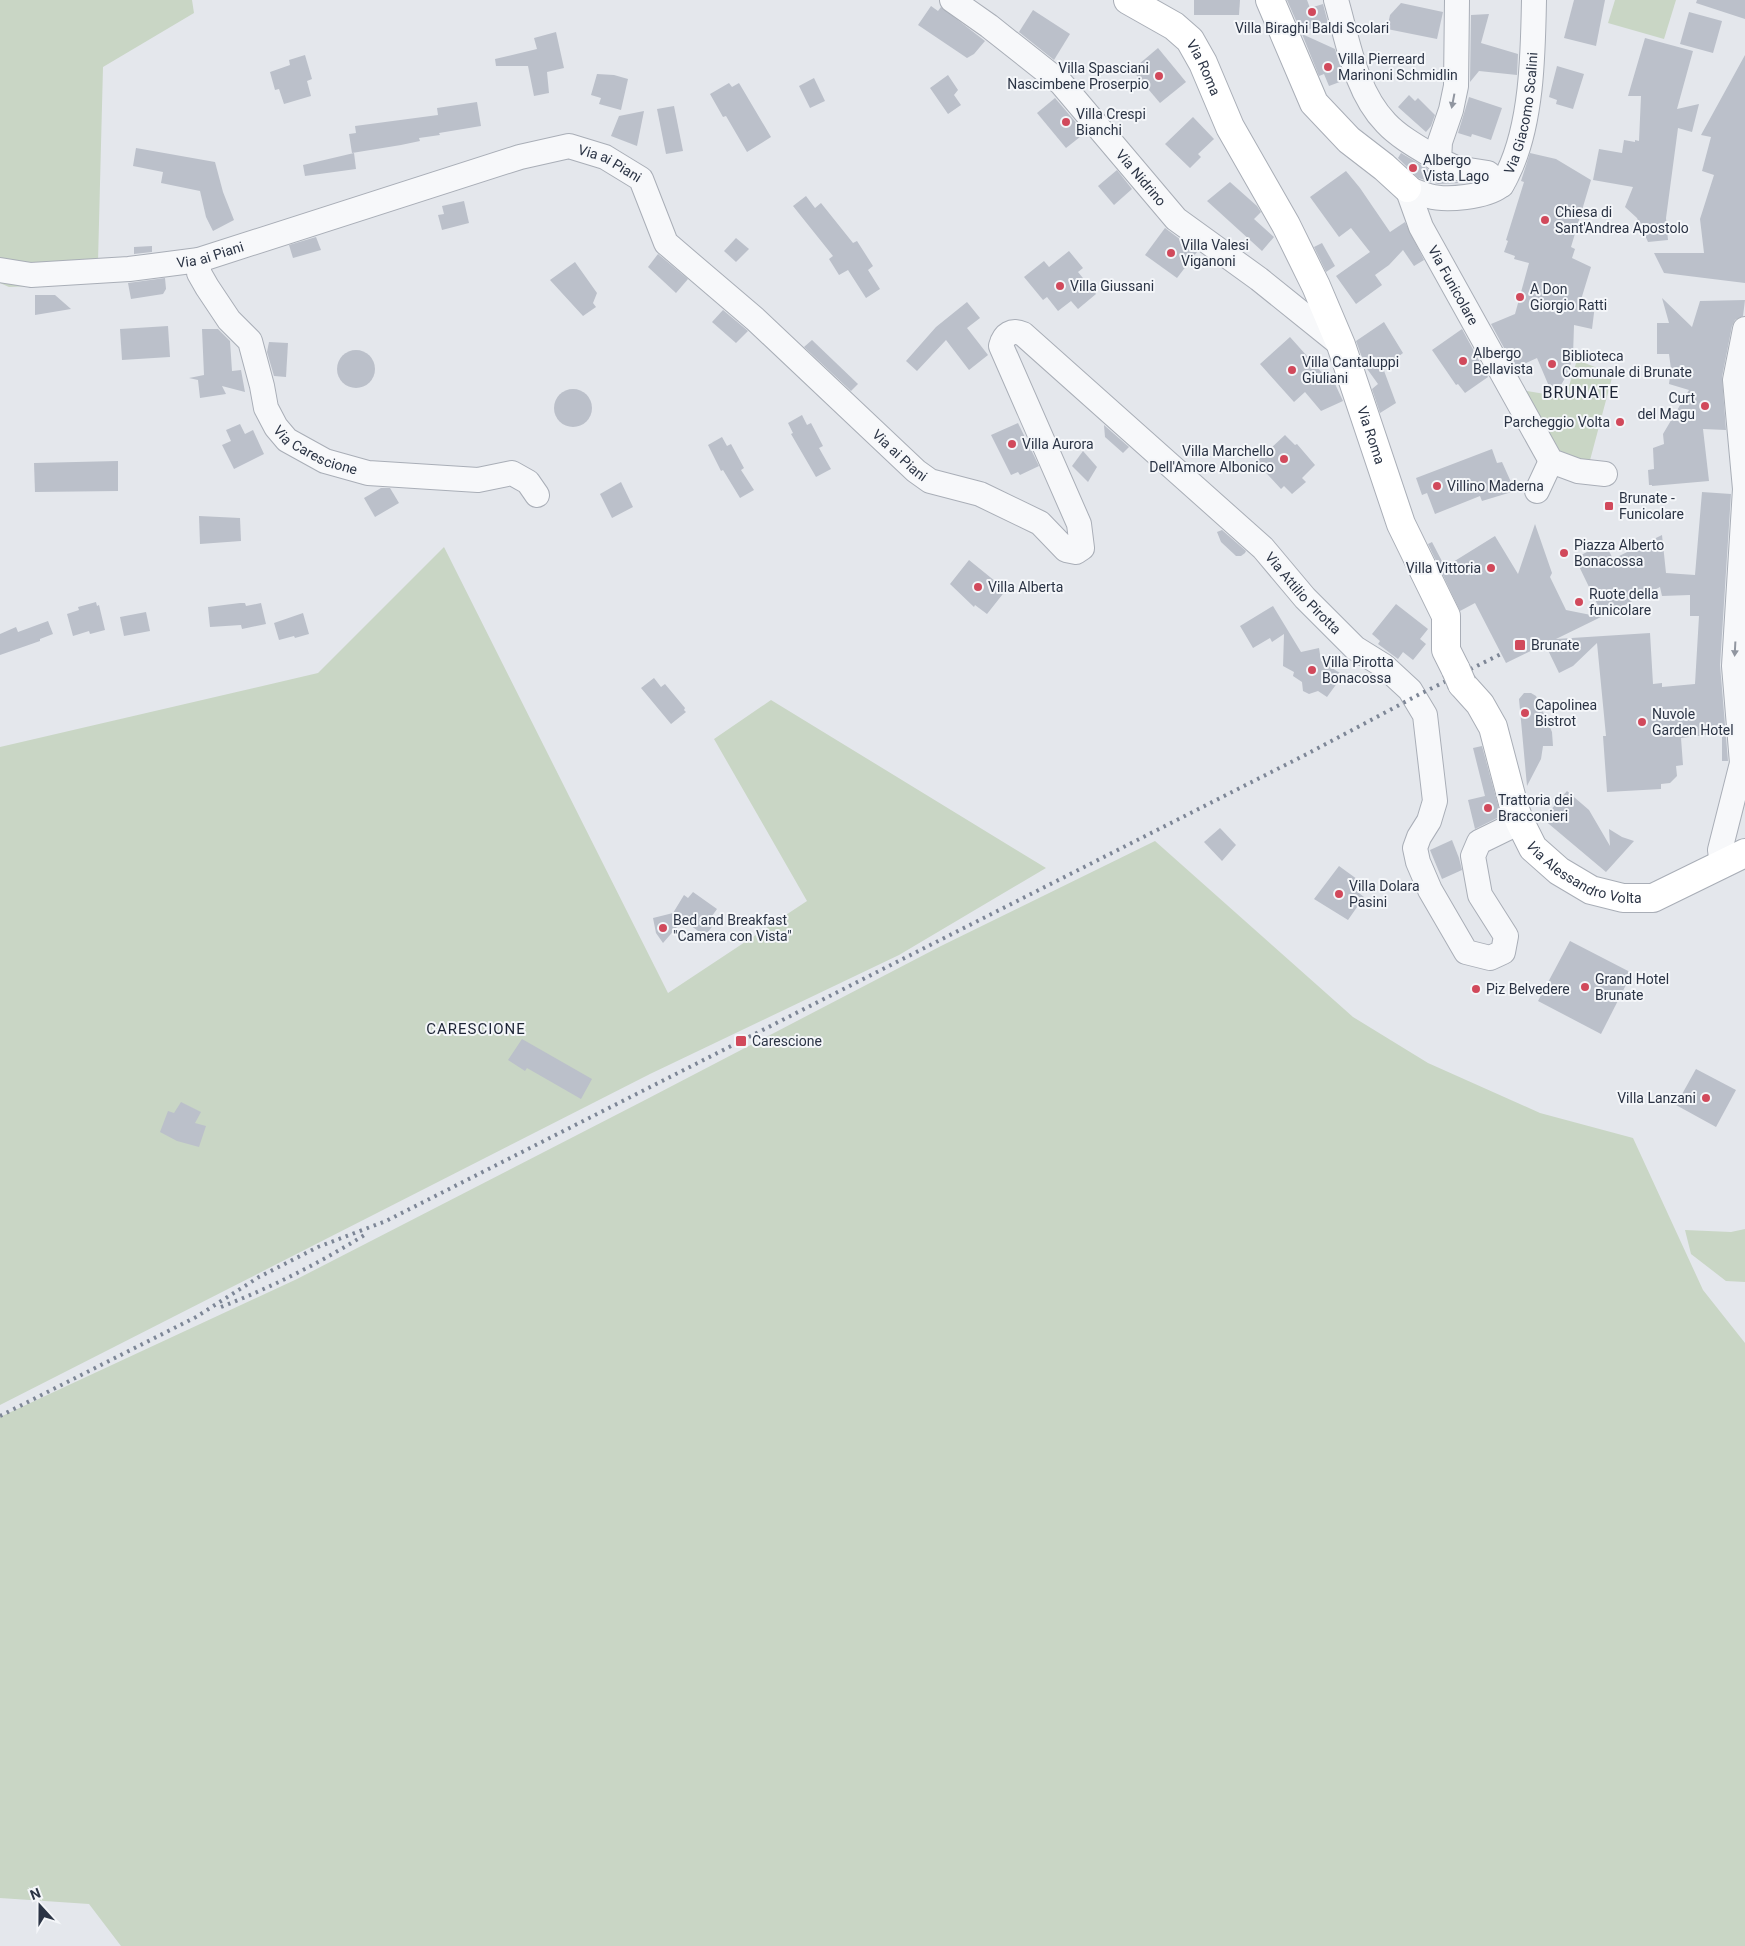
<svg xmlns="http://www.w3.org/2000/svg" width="1745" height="1946" viewBox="0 0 1745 1946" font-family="Roboto,sans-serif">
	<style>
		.green { fill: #c9d6c5 }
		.building { fill: #bbc0ca }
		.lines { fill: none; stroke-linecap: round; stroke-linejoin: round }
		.street-casing { stroke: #a9aeb7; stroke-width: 26 }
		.secondary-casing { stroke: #a9aeb7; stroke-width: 30 }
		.street { stroke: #f7f8fa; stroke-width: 24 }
		.secondary { stroke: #fff; stroke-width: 28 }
		.rail { stroke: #7d8696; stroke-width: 4; stroke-dasharray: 2.5 5; stroke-linecap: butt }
		.secondary-bridge-casing { stroke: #a9aeb7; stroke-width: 30; stroke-linecap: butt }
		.secondary-bridge { stroke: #fff; stroke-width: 28 }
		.oneway { fill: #9196a0 }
		.poi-dot { fill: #d1495b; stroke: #f4f6f9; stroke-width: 2 }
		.labels { text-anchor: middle; stroke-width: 4; stroke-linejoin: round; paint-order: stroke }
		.poi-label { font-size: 14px; fill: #2b3445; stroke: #f4f6f9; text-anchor: start }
		.street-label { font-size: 14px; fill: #2b3445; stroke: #f4f6f9 }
		.neighbourhood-label { font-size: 15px; letter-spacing: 1px; fill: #1d2536; stroke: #f4f6f9 }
		.quarter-label { font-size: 16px; letter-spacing: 1px; fill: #1d2536; stroke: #f4f6f9 }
	</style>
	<rect width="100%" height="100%" fill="#e4e7ec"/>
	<!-- green -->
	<g class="green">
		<path d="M0,0h192l2,13 -91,54 -5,195 -2,21 -87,4 -9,-4z"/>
		<path d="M1615,0h61l-12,39 -56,-16z"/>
		<path d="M1577,360l36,14 -24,90 -16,-5 -14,-9 -11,-4 -34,-57 37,6 18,-9z"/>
		<path d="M444,547l224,446 139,-92 -93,-162 57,-39 275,168 -147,87 -249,119 -650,331v-658l318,-74z"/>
		<path d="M1155,841l198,176 75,46 112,50 93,25 70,152 42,53v603h-1624l-32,-42 -89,-6v-481l297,-138 350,-180 294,-153z"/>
		<path d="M1745,1229v53l-19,-1 -35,-27 -6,-24 46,2z"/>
	</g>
	<!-- building -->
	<g class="building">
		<path d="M1194,0h46l-1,15h-45z"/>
		<path d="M1287,0h20l3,8 13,-4 5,19 -27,9z"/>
		<path d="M1574,0h31l-9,46 -32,-8z"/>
		<path d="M1697,0h48v19l-49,-16z"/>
		<path d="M1401,3l42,9 -6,27 -50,-10 3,-14z"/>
		<path d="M931,6l7,5 3,-4 44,34 -11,13 -7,4 -49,-33z"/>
		<path d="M1033,10l37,24 -16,26 -35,-28z"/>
		<path d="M1689,12l33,9 -9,32 -33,-9z"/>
		<path d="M1489,14l-8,29 37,11 -1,21 -38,-4 -9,11 1,-67z"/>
		<path d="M556,32l8,36 -17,4 2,21 -15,3 -6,-30h-32l-1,-7 42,-10 -3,-11z"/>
		<path d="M1302,34l33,15 10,31 -16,6 -5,-12 -5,2z"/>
		<path d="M1645,38l48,13 -16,58 22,-5 -7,28 -14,-4 -12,90 2,22 -20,2 -11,-24 -12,-11 8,-20 -40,-7 6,-31 23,4 2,-13 11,2v-2l4,1 2,-45h-13z"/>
		<path d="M1158,48l28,34 -26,21 -28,-33z"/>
		<path d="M305,55l7,24 -5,2 4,15 -27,8 -5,-15 -4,1 -5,-18 20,-7 -1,-5z"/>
		<path d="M1745,55v228l-81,-10 -10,-20h50l-4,-34 14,-44 -12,-4 9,-34 -10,-2z"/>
		<path d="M1557,66l27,8 -11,35 -17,-5 1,-4 -8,-3z"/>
		<path d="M597,74l17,1 14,4 -7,31 -22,-6 2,-6 -10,-3z"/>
		<path d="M948,75l10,15 -4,5 7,10 -13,9 -18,-26z"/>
		<path d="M814,78l11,23 -15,7 -11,-22z"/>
		<path d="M729,83l3,4 7,-4 32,54 -24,15 -21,-36 -3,1 -13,-23z"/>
		<path d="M1409,95l6,6 3,-3 17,17 -4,11 -5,6 -28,-25z"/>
		<path d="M1469,97l33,11 -11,32 -19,-6 -1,3 -13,-4z"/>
		<path d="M1055,98l30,35 -19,15 -29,-35z"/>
		<path d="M477,102l4,24 -42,7 1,2 -21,3 1,3 -19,4 -49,8 -3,-19 7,-1 -1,-7 83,-11 -1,-7z"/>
		<path d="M674,106l9,45 -17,3 -9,-45z"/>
		<path d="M644,111l-7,35 -26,-10 8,-20z"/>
		<path d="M1193,117l21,22 -16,15 3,3 -11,11 -25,-24z"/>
		<path d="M136,148l79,14 8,30 11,28 -21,11 -7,-14 -6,-26 -39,-8 2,-11 -30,-6z"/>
		<path d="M354,153l2,16 -51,7 -2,-11z"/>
		<path d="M1401,153l32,19 17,9 15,2 -27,1 -20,-6 -20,-20z"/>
		<path d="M1530,153l26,6 35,21 -20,67 4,2 -3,9 19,9 -11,36 15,2 -3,24 -18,-4 -1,31 -5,17 -7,12 -10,6 -14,-33 -22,10 -24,-44 24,-10 14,-51 -15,-4 1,-3 -11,-4 4,-11 -2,-1 18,-58 -3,-1z"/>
		<path d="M1117,170l15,19 -18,16 -16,-19z"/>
		<path d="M1346,171l14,17 30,44 15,-10 19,38 -10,6 -11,-16 -14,15 -14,10 7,10 -26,19 -20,-28 34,-24 -19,-24 -12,9 -29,-40z"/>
		<path d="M1230,182l27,24 4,6 -7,7 20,18 -12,14 -55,-50z"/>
		<path d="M806,196l9,12 6,-5 32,40 4,-2 16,25 -5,4 12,19 -14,9 -18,-28 -9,5 -10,-16 4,-3 -40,-50z"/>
		<path d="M464,201l5,22 -27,7 -4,-15 6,-1 -2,-8z"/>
		<path d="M1165,228l32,24 -20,26 -32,-23z"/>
		<path d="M316,237l5,13 -28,8 -4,-13z"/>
		<path d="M736,238l13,11 -13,13 -12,-11z"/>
		<path d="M1322,243l13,23 -9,6 -12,-25z"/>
		<path d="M152,246v6l-18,2v-7z"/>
		<path d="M1069,251l14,17 -5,4 18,22 -18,15 -7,-8 -13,10 -11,-14 -4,3 -19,-23 20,-16 5,6z"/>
		<path d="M658,254l30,25 -12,14 -28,-26z"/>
		<path d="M575,262l22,31 -4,10 3,4 -13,9 -33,-36z"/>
		<path d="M165,278l1,11 -3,5 -32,5 -3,-16z"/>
		<path d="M35,295h20l16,14 -36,6z"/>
		<path d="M1662,298l30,29 8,-26 45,-1 -2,16 -8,4 -3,6 -10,51 4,53 -23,-1 6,52 -57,5v-1h-3l-1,-15 6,-1 -1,-21 11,-4 -1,-10 26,-44 -20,-6 2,-15 -2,-15h-12v-31h12z"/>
		<path d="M967,302l13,16 -13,10 21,27 -19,15 -23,-30 -29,31 -11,-10 30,-34z"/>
		<path d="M723,310l25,21 -12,12 -24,-21z"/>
		<path d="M1384,322l19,31 -20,15 13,35 -16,10 -8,-24 6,-5 -13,-18 -9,-25z"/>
		<path d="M168,326l2,31 -48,3 -2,-31z"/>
		<path d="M202,329h16l12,12 2,30 9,-1 4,22 -23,-6 4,8 -26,4 -2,-18 -9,-2 15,-3z"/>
		<path d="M1462,329l26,48 -23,16 -7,-9 -2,1 -24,-35z"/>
		<path d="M1290,337l34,38 5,-4 14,30 -22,10 -16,-19 -11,10 -34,-38z"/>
		<path d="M812,340l46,44 -7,7 -47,-44z"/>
		<path d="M269,342l19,1 -2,34 -12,-1 -7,-24z"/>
		<circle cx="356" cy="369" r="19"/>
		<circle cx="573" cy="408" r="19"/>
		<path d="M802,415l5,10 4,-2 12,23 -4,2 12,21 -15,8 -25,-43 2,-1 -5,-10z"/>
		<path d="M1018,423l21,43 -19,9 -2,-3 -7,3 -20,-40z"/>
		<path d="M240,424l5,10 8,-4 11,24 -30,15 -12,-24 9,-4 -5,-11z"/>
		<path d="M1104,425l25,22 -6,6 -18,-16z"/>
		<path d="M1285,435l10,10 2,-1 18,21 -13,13 4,4 -14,12 -8,-8 -3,3 -25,-27z"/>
		<path d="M722,437l5,9 4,-2 13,24 -3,2 13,20 -14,8 -17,-28 -2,1 -13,-26z"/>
		<path d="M1492,449l5,14 5,-1 13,29 -33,10 -2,-5 -45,18 -8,-21 -5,2 -6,-17z"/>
		<path d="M1083,451l14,16 -9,15 -16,-16z"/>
		<path d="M118,461v30l-83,1 -1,-29z"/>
		<path d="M621,482l12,25 -21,11 -12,-24z"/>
		<path d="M381,488h9l9,15 -24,14 -11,-19z"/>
		<path d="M1702,492l29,2 -11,171 8,96h-6v-28l-41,5 2,27 -7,1 1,10 -7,7 -9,1v5l-54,3 -4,-56h3l-9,-93 -24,23 -14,7 -14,-29 -39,19 -31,-60 -15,8 -32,-67 4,-2 13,25 50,-31 23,38 17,-50 17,49 -2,4 16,33 35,7 -45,22 94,-6 3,51 9,-1v4l33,-3 4,-68h-9v-21l-28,1 -2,-9 -57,29 -28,-58 30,-15 8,16 49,-24 4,38 29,2z"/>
		<path d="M199,516l41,2 1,23 -41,3z"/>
		<path d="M1222,530l24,21 -1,2 -4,3h-5l-15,-14 -4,-10z"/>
		<path d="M969,560l37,30 -19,24 -12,-9 -1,2 -24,-23z"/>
		<path d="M96,602l1,4 2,-1 6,25 -15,4 -1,-3 -16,5 -6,-22 12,-4 -1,-3z"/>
		<path d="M240,603h5l1,3 15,-3 5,21 -24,5 -1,-4 -31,2 -2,-20z"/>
		<path d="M1396,604l32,25 -8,10 6,5 -13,16 -10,-8 -5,7 -20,-15 2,-3 -8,-7z"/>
		<path d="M1273,606l28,46 18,-4 2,13 22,14 -16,22 -9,-6 -9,3 -6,-3 -1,-9 -9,-6 1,-4 -11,-6 1,-32 -12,8 -2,-4 -17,10 -13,-22z"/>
		<path d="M146,612l4,19 -26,5 -4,-19z"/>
		<path d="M303,613l6,21 -14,4 -1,-2 -15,4 -5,-17z"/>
		<path d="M48,621l5,13 -13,5v2l-40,14v-21l16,-7 2,5z"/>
		<path d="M654,678l7,9 4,-3 20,24 -1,2 2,2 -15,12 -30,-36z"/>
		<path d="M1524,693h7l5,3 16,36 1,14h-10l-2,13 -14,27 -8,-87z"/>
		<path d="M1482,746l19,70 -26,13 -7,-29 17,-4 -12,-48z"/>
		<path d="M1567,791l22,19 21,36 -1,-17 13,8 12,4 -28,31 -63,-53z"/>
		<path d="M1220,828l16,17 -14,16 -18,-19z"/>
		<path d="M1452,840l7,18 3,12 -20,9 -12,-29z"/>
		<path d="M1339,866l22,16 -6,8 9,7 -16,23 -34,-21z"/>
		<path d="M693,892l24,17 -5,7 5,4 -12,16 -22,-16 -20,23 -7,-10 -3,-15 20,-5 11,-18 4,3z"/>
		<path d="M1570,941l62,32 -31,61 -63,-33z"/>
		<path d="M522,1039l70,40 -11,20 -54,-31 -2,3 -17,-11z"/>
		<path d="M1696,1069l40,21 -20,37 -40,-22z"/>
		<path d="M181,1102l20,10 -6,11 11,3 -7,21 -22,-6 -17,-9 8,-21 6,2z"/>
	</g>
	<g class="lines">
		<!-- street casing -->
		<g class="street-casing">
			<g id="street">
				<path id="s1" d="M952,0l37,26 72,57 115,136 83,60 82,66"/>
				<path d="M1336,0c12,41 19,91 50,123 14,15 35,26 53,37"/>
				<path d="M1457,0l-1,86 -5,24 -11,32 -1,18 17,8 32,5 14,12"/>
				<path id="s2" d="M1407,188l14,39 130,234 27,10 27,3"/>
				<path id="s3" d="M1407,188c7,3 15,6 22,8 17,5 57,1 71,-10 4,-3 6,-9 8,-13 24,-49 25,-119 26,-173"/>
				<path id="s4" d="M199,260v13l8,14 22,33 21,21 12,45 4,22 10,19 11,13 38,21 43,12 110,7 34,-7 16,9 9,13"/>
				<path id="s5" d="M0,270l31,5 98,-6 70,-9 321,-103 49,-11 36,11 36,22 25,64 89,76 161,152 14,10 50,13 60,29 26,27 10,2 6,-4 -3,-24 -78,-178c3,-12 11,-17 22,-12l240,214 42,50 50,50 29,18 26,24 15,25 10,86 -6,20 -10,16 -4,11 3,14 12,28 36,62 24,6 13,-6 3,-16 -26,-41 -7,-39 6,-14 41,-20"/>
				<path d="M1537,491l14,-30"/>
				<path d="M1722,864l-2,-14 22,-87 -8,-97 11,-177 -10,-109 10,-51"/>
			</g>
		</g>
		<!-- secondary casing -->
		<g class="secondary-casing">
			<g id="secondary">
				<path id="s6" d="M1128,0l46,26 16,14 13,23 27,64 56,98 30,61 25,59 60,179 45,92v34l10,20"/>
				<path d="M1270,0l44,103 35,37 35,27 23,21"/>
				<path id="s7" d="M1462,684l18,20 13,23 21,80 6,15 13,26 26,23 32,19 32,8h30l92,-45"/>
			</g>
		</g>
		<!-- street -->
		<use href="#street" class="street"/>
		<!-- secondary -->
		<use href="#secondary" class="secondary"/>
		<!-- rail -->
		<g class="rail">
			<path d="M221,1307c51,-20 99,-44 145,-73"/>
			<path d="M0,1416l196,-99 63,-40 59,-30 68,-26 921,-467 113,-60 81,-40"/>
		</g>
		<!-- secondary-bridge casing -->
		<g class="secondary-bridge-casing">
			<path id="secondary-bridge" d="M1456,670l6,14"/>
		</g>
		<!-- secondary-bridge -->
		<use href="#secondary-bridge" class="secondary-bridge"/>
	</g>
	<!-- one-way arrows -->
	<defs><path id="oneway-solid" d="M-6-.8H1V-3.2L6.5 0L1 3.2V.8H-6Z" transform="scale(1.25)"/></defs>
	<g class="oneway">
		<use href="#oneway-solid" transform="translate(1453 101) rotate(101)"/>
		<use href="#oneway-solid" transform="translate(1735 649) rotate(93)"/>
	</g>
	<!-- markers -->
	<g class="poi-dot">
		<circle cx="1312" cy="12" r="5"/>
		<circle cx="1328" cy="67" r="5"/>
		<circle cx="1159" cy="76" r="5"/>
		<circle cx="1066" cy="122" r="5"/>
		<circle cx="1413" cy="168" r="5"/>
		<circle cx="1545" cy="220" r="5"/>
		<circle cx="1171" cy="253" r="5"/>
		<circle cx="1060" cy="286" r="5"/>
		<circle cx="1520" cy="297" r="5"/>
		<circle cx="1463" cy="361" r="5"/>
		<circle cx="1552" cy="364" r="5"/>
		<circle cx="1292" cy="370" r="5"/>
		<circle cx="1705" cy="406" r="5"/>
		<circle cx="1620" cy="422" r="5"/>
		<circle cx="1012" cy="444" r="5"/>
		<circle cx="1284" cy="459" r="5"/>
		<circle cx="1437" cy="486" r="5"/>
		<rect x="1604" y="501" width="10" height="10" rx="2.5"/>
		<circle cx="1564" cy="553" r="5"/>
		<circle cx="1491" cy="568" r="5"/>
		<circle cx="978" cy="587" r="5"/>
		<circle cx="1579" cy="602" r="5"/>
		<rect x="1514" y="639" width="12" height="12" rx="2.5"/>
		<circle cx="1312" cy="670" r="5"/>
		<circle cx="1525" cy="713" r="5"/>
		<circle cx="1642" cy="722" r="5"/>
		<circle cx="1488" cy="808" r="5"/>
		<circle cx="1339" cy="894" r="5"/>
		<circle cx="663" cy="928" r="5"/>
		<circle cx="1585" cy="987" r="5"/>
		<circle cx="1476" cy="989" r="5"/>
		<rect x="735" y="1035" width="12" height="12" rx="2.5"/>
		<circle cx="1706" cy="1098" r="5"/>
	</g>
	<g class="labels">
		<!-- poi labels -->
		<g class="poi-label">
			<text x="1312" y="33" text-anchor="middle">Villa Biraghi Baldi Scolari</text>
			<text x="1338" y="64">Villa Pierreard<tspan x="1338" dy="16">Marinoni Schmidlin</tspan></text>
			<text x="1149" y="73" text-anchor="end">Villa Spasciani<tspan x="1149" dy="16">Nascimbene Proserpio</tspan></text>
			<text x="1076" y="119">Villa Crespi<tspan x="1076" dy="16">Bianchi</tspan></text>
			<text x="1423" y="165">Albergo<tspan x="1423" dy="16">Vista Lago</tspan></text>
			<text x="1555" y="217">Chiesa di<tspan x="1555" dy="16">Sant'Andrea Apostolo</tspan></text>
			<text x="1181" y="250">Villa Valesi<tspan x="1181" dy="16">Viganoni</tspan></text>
			<text x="1070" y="291">Villa Giussani</text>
			<text x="1530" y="294">A Don<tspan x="1530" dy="16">Giorgio Ratti</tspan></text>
			<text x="1473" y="358">Albergo<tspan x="1473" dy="16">Bellavista</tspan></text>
			<text x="1562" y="361">Biblioteca<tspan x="1562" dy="16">Comunale di Brunate</tspan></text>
			<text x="1302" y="367">Villa Cantaluppi<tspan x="1302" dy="16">Giuliani</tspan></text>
			<text x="1695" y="403" text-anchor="end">Curt<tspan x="1695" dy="16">del Magu</tspan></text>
			<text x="1610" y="427" text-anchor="end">Parcheggio Volta</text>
			<text x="1022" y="449">Villa Aurora</text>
			<text x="1274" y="456" text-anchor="end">Villa Marchello<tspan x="1274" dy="16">Dell'Amore Albonico</tspan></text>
			<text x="1447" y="491">Villino Maderna</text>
			<text x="1619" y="503">Brunate -<tspan x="1619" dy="16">Funicolare</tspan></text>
			<text x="1574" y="550">Piazza Alberto<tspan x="1574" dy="16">Bonacossa</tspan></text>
			<text x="1481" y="573" text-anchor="end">Villa Vittoria</text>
			<text x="988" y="592">Villa Alberta</text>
			<text x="1589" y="599">Ruote della<tspan x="1589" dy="16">funicolare</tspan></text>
			<text x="1531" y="650">Brunate</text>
			<text x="1322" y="667">Villa Pirotta<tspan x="1322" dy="16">Bonacossa</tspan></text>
			<text x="1535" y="710">Capolinea<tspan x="1535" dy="16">Bistrot</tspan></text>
			<text x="1652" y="719">Nuvole<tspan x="1652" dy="16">Garden Hotel</tspan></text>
			<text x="1498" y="805">Trattoria dei<tspan x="1498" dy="16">Bracconieri</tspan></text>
			<text x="1349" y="891">Villa Dolara<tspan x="1349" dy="16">Pasini</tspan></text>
			<text x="673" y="925">Bed and Breakfast<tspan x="673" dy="16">"Camera con Vista"</tspan></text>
			<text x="1595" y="984">Grand Hotel<tspan x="1595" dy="16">Brunate</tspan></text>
			<text x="1486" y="994">Piz Belvedere</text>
			<text x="752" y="1046">Carescione</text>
			<text x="1696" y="1103" text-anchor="end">Villa Lanzani</text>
		</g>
		<!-- street labels -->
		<g class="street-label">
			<text dy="5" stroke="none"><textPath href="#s6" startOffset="105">Via Roma</textPath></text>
			<text dy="5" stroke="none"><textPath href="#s3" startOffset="174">Via Giacomo Scalini</textPath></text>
			<text dy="5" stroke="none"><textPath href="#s5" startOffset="632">Via ai Piani</textPath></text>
			<text dy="5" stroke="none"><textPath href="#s1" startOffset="261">Via Nidrino</textPath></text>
			<text dy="5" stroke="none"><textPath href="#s5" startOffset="212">Via ai Piani</textPath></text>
			<text dy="5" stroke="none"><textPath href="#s2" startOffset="108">Via Funicolare</textPath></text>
			<text dy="5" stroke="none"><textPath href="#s6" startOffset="510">Via Roma</textPath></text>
			<text dy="5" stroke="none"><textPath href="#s4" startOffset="236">Via Carescione</textPath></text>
			<text dy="5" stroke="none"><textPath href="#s5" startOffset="1052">Via ai Piani</textPath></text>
			<text dy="5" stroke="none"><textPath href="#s5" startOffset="1895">Via Attilio Pirotta</textPath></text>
			<text dy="5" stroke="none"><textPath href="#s7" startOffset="240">Via Alessandro Volta</textPath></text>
		</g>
		<!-- neighbourhood labels -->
		<g class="neighbourhood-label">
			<text x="476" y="1034">CARESCIONE</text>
		</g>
		<!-- quarter labels -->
		<g class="quarter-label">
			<text x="1581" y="398">BRUNATE</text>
		</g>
	</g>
	<!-- north arrow -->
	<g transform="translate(40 1906) rotate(339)" stroke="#f4f6f9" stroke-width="4" paint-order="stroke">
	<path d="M0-4L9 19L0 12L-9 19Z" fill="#2b3445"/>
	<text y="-8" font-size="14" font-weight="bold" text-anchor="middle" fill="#2b3445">N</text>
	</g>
</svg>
